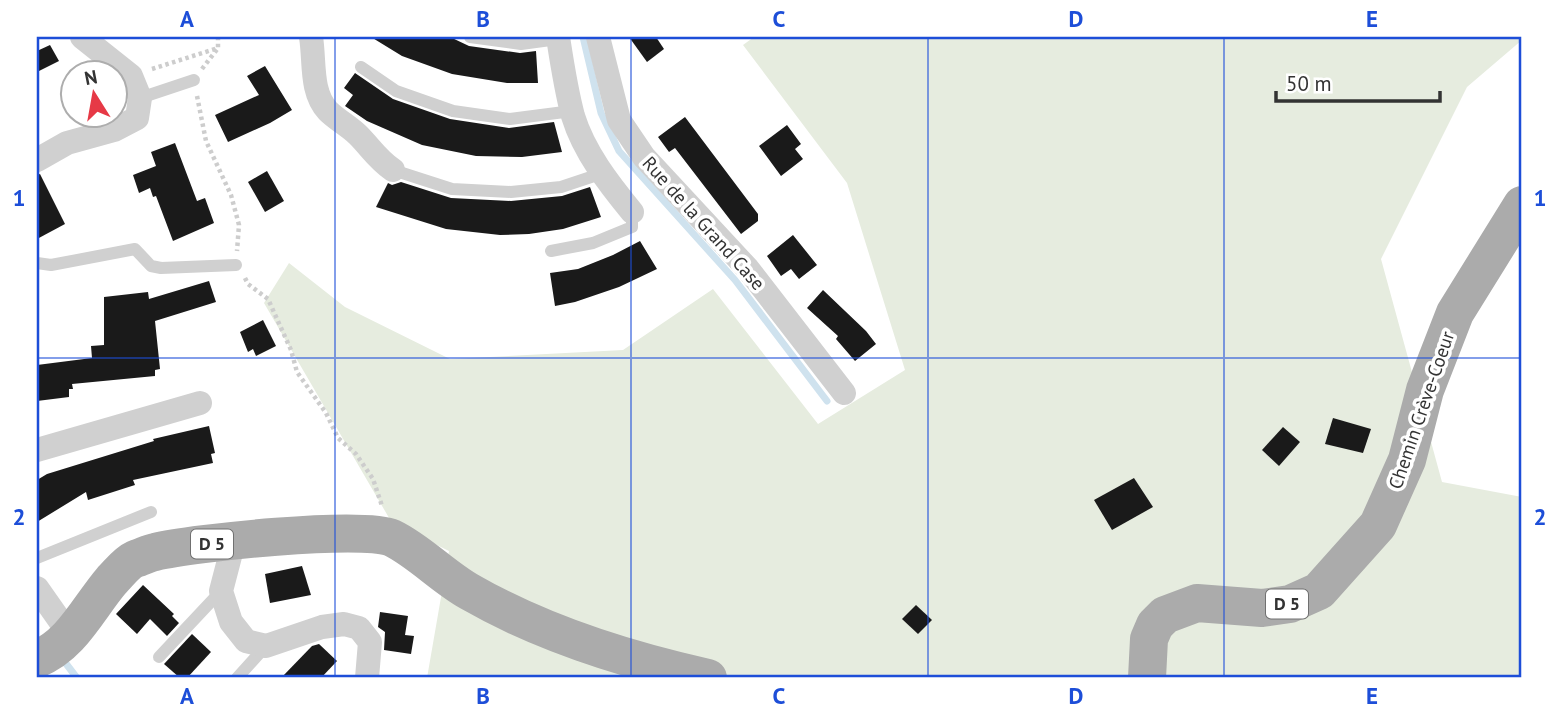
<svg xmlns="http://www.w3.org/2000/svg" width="1559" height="715" viewBox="0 0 1559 715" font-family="'PT Sans',sans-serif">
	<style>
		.green { fill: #e6ecdf }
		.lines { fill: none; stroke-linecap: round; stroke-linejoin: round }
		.stream { stroke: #cfe2ee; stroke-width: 7 }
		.building { fill: #1a1a1a }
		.path { stroke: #cdcdcd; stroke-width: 4.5; stroke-dasharray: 3.5 3.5; stroke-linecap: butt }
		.service { stroke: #d0d0d0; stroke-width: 12 }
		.minor { stroke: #d0d0d0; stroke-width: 24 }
		.primary { stroke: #ababab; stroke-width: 38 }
		.grid { fill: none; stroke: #1d4ed8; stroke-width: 2; stroke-opacity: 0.55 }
		.labels { text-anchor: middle; stroke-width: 7; stroke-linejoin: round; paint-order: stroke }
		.shield { fill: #fff; stroke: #707070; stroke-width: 2 }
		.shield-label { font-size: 18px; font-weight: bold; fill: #333 }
		.street-label { font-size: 19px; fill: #333; stroke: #fff }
		.neatline { fill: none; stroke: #1d4ed8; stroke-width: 2.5 }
		.grid-label { font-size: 23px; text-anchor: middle; font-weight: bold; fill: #1d4ed8 }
	</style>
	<rect width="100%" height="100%" fill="#fff"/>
	<!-- green -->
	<path class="green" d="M754,37h768v3l-55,47 -86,172 61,223 80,15v181h-1095l22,-127 -57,-28 -128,-220 25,-40 56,44 105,52 173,-9 90,-61 105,135 87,-54 -58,-187 -104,-138z"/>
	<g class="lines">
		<!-- stream -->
		<g class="stream">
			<path d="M583,37l18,76 18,38 116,129 92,121"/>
			<path d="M64,661l13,17"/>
		</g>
	</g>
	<!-- building -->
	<g class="building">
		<path d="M371,37h79l19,9 51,7 16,-2 2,32h-31l-55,-9 -50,-18z"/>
		<path d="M629,37h27l8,12 -17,13z"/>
		<path d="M50,45l9,16 -22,11v-21z"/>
		<path d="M265,66l27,44 -22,13 -42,19 -13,-27 44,-20 -12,-19z"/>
		<path d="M355,73l38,26 57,20 59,9 45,-6 8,30 -40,5 -46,-1 -54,-11 -55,-24 -22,-15 8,-11 -9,-7z"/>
		<path d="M685,117l73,97v7l-17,13 -66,-86 -6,4 -11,-15z"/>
		<path d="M787,125l14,19 -6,5 8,10 -22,17 -22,-30z"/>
		<path d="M175,143l22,58 8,-3 9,25 -41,18 -17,-45 -3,1 -3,-9 -11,5 -6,-18 23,-9 -5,-14z"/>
		<path d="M267,171l17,30 -19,11 -17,-30z"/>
		<path d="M40,174l25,50 -28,15v-64z"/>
		<path d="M401,182l50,16 60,3 51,-5 28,-9 11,30 -38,12 -34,5 -29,1 -54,-6 -70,-22 12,-24 4,2z"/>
		<path d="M793,235l24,30 -18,14 -8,-10 -10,7 -14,-20z"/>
		<path d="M640,241l17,28 -38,18 -44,15 -20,4 -5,-33 28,-4 35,-14z"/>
		<path d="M209,281l7,21 -61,19 5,48 -5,1v6l-83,8 1,5h-4v8l-32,4v-36l55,-7 -1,-12 13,-1v-48l44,-5 1,7z"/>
		<path d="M823,290l43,41 10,13 -21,17 -19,-22 2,-3 -31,-28z"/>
		<path d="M263,320l13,26 -20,10 -3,-7 -5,3 -8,-20z"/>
		<path d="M1333,418l38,11 -8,24 -38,-9z"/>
		<path d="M209,426l6,27 -4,1 2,9 -80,17 2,5 -47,15 -2,-8 -49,30v-42l10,-6 107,-33 -1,-2z"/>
		<path d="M1283,427l17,15 -21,24 -17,-16z"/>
		<path d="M1134,478l19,29 -41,23 -18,-30z"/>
		<path d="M302,566l9,29 -41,8 -5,-29z"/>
		<path d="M143,585l31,29 -2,2 7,7 -12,13 -17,-17 -13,15 -21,-20z"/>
		<path d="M916,605l16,15 -14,14 -16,-15z"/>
		<path d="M380,612l28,4 -3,19 9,1 -3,18 -27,-4 1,-18 -7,-5z"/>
		<path d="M192,634l19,18 -24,26h-7l-16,-14z"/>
		<path d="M319,644l18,17 -16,17h-40l31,-32z"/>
	</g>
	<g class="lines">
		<!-- path -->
		<g class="path">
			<path d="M152,69l66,-21v-11"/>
			<path d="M202,69l16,-21"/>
			<path d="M197,96l9,45 25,54 8,30 -2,26"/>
			<path d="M245,278l3,6 20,15 23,51 6,22 29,41 12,25 18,16 17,25 9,27"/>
		</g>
		<!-- service -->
		<g class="service">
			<path d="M470,37l51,7 37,-5"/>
			<path d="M361,67l35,24 57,20 57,8 62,-8"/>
			<path d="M140,98l54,-18"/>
			<path d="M393,170l59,19 59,3 50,-5 42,-14"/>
			<path d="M551,251l42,-8 39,-16v-15"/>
			<path d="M37,263l14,2 84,-16 16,17 10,2 75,-3"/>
			<path d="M37,558l114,-46"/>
			<path d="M159,657l62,-66"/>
			<path d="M237,678l29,-32"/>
		</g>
		<!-- minor -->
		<g class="minor">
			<path d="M311,37c4,24 -1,55 17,74 9,9 21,15 30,24 13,13 19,24 35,35"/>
			<path d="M558,37c4,26 8,53 15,79 11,36 36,68 59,96"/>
			<path d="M598,37l21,83 25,37 104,112 96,124"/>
			<path d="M37,160l30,-17 47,-13 23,-12 3,-20 -9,-22 -49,-39"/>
			<path d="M37,450l163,-47"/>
			<path d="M234,541l-13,50 10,31 15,19 20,5 56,-19 22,-3 15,4 11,14 -3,36"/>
			<path d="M37,588l33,47"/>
		</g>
		<!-- primary -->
		<g class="primary">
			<path d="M37,659c35,-14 51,-51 75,-79 7,-7 14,-17 23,-21 7,-2 14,-6 20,-7 37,-9 208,-27 237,-14 27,13 51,39 78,54 73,42 157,68 238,86"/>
			<path d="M1147,678l2,-39 6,-14 10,-10 32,-12 65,5 28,-4 29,-13 59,-66 29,-65 18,-70 30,-77 67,-108"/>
		</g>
	</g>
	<!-- grid -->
	<path class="grid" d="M335,37v641M631,37v641M928,37v641M1224,37v641M37,358h1485"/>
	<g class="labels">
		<!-- shield labels -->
		<g class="shield">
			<rect x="191" y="529.5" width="42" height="29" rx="5"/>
			<rect x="1266" y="589.5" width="42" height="29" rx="5"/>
		</g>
		<g class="shield-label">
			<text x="212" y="550">D 5</text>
			<text x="1287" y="610">D 5</text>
		</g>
		<!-- street labels -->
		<g class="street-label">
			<text transform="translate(704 223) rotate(48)" y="7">Rue de la Grand Case</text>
			<text transform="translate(1421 410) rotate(-71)" y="7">Chemin Crève-Coeur</text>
		</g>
	</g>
	<!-- border -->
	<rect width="1559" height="715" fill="none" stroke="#ffffff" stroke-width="77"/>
	<!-- north arrow -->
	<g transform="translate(94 94) rotate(349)"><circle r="33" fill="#ffffff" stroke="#adadad" stroke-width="2"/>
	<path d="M0-5L12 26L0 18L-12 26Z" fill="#e63946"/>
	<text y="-10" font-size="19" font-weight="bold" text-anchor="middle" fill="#333333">N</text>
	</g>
	<!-- scale -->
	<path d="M1276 91v10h164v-10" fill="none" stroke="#333333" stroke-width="3.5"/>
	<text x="1286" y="91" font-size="21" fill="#333333" stroke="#ffffff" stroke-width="5" paint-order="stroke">50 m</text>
	<rect x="38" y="38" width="1482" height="638" class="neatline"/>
	<g class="grid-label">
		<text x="187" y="27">A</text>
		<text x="483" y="27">B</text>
		<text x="779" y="27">C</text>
		<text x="1076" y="27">D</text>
		<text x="1372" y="27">E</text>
		<text x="19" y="206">1</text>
		<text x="1540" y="206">1</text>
		<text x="19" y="525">2</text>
		<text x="1540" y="525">2</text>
		<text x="187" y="704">A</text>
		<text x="483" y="704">B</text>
		<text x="779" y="704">C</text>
		<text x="1076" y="704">D</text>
		<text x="1372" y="704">E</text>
	</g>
</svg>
